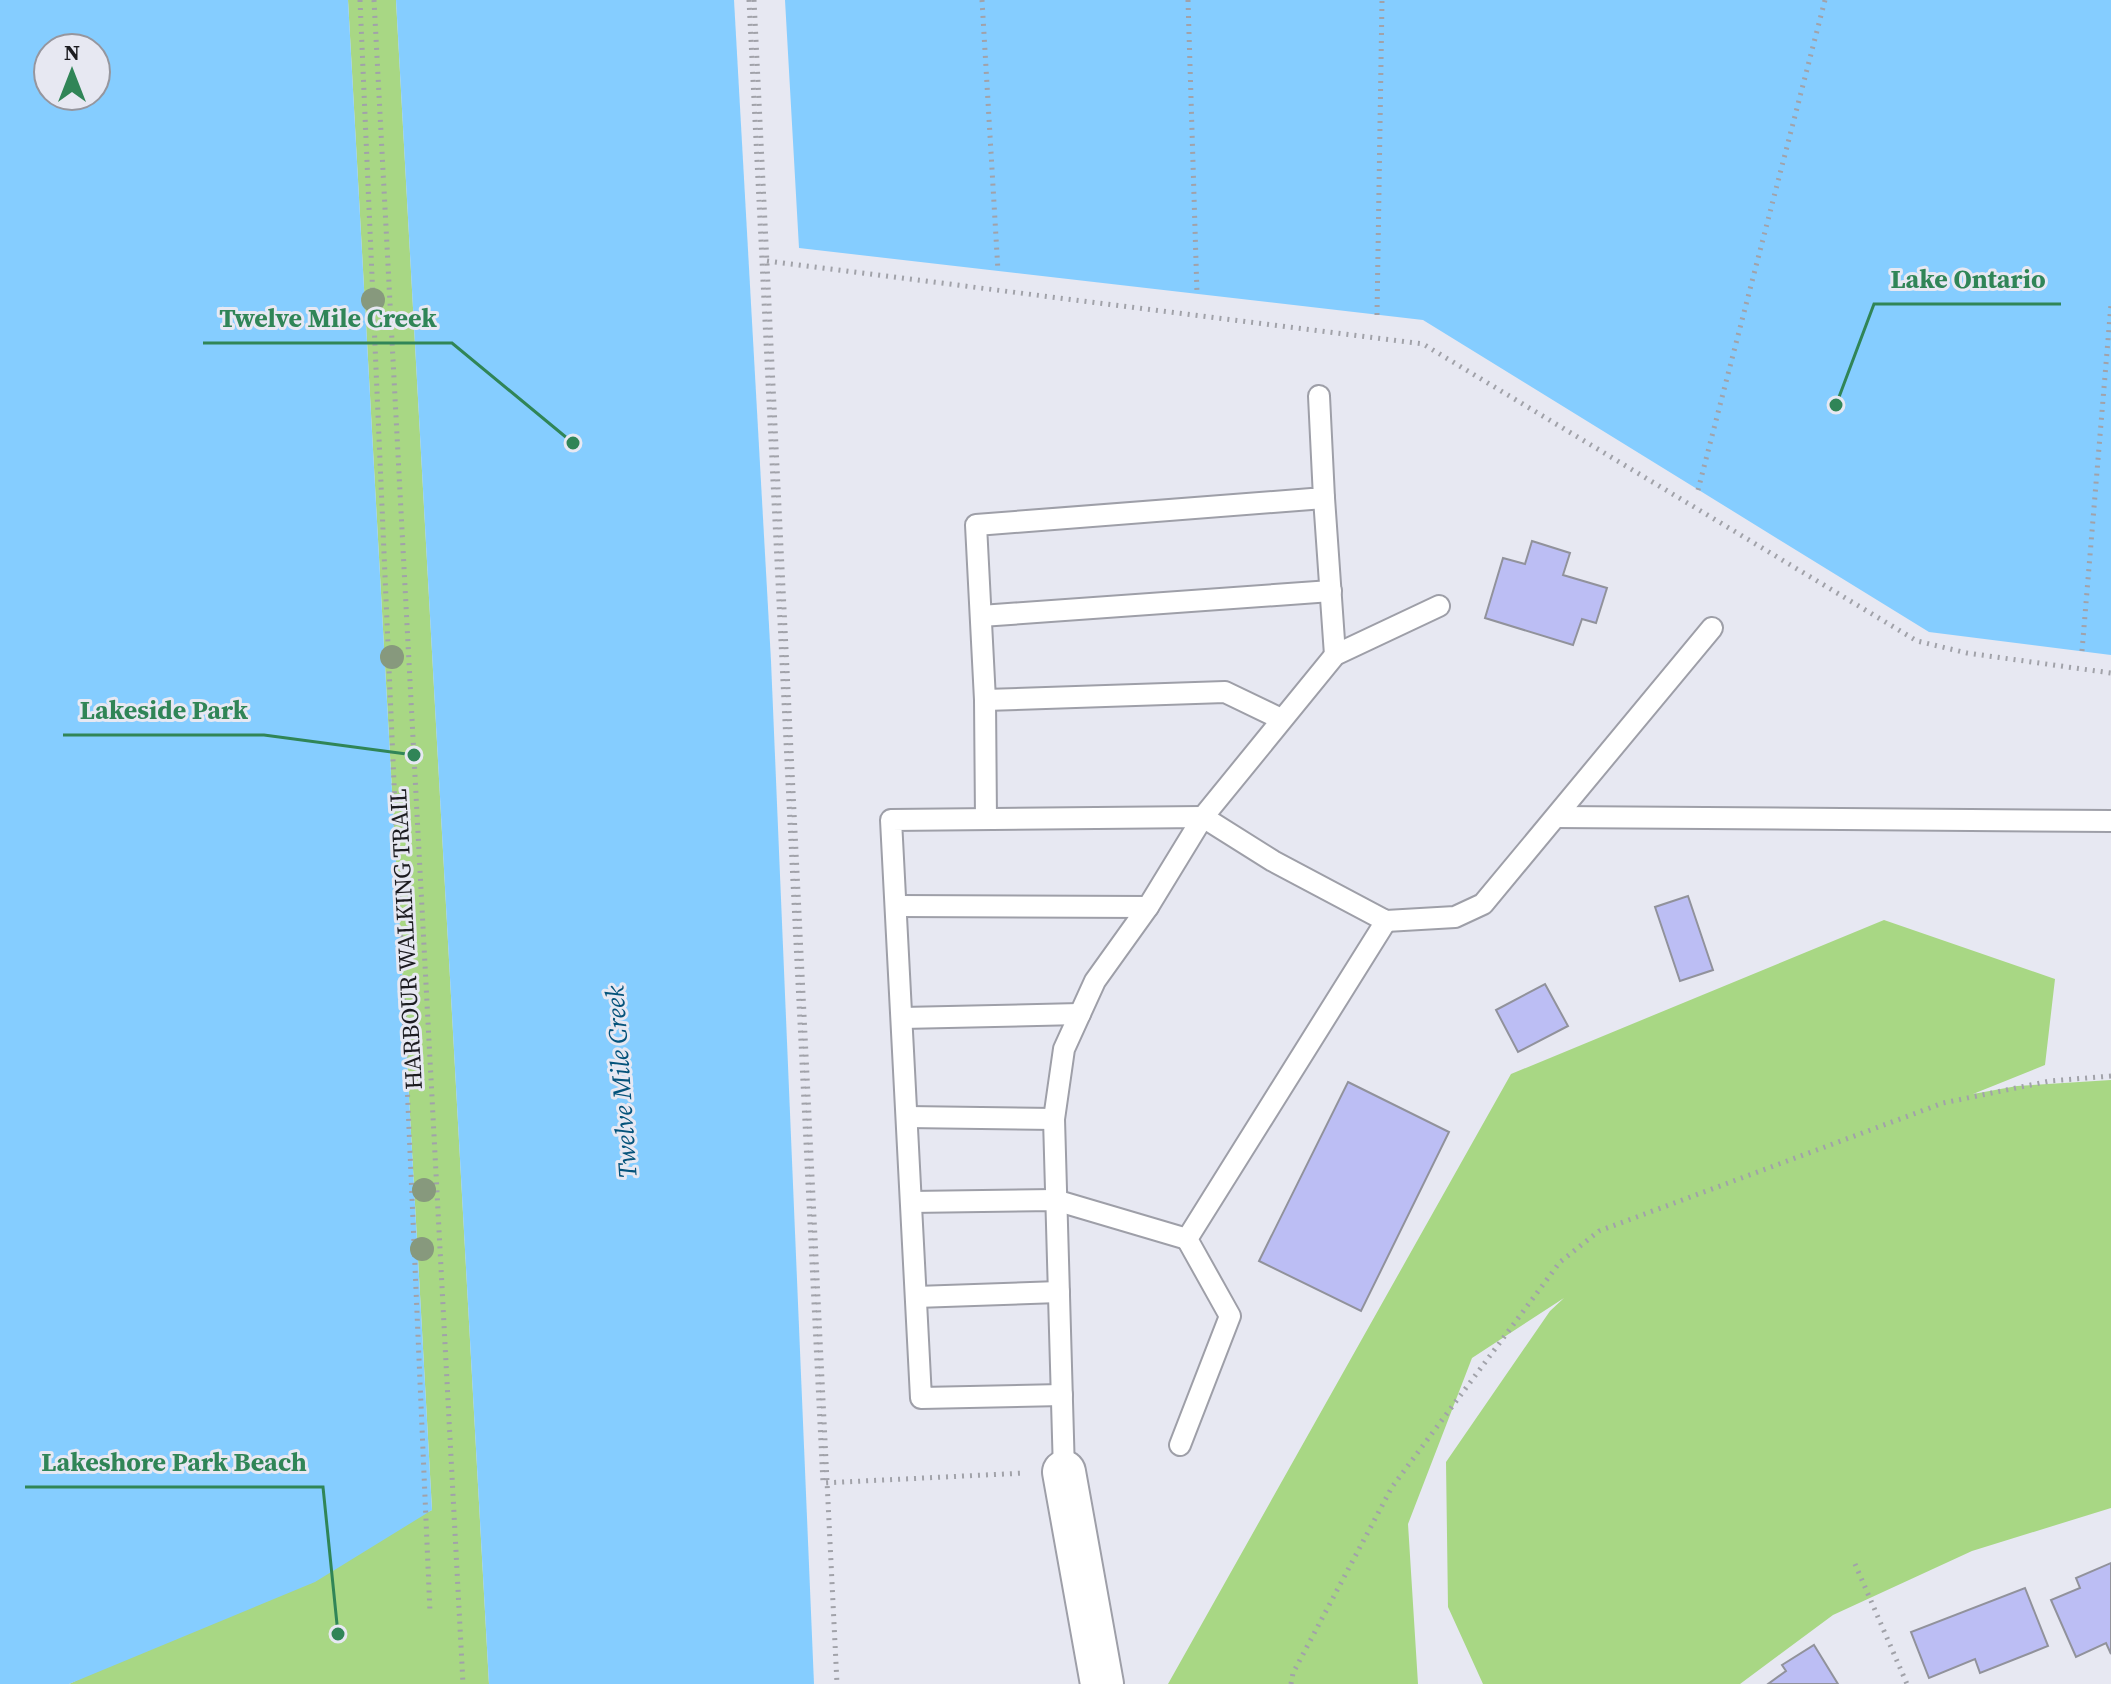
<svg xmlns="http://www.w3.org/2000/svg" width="2111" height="1684" viewBox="0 0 2111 1684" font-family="'Source Serif 4',serif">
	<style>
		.green { fill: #a8d784 }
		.water { fill: #85cdff; fill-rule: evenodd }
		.building { fill: #bcbef4; stroke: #91929b; stroke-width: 2 }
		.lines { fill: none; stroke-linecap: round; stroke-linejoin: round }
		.service-casing { stroke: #9e9fa8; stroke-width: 24 }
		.minor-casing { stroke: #9e9fa8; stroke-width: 46 }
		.path { stroke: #a1a2a9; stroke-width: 5; stroke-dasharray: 2 6; stroke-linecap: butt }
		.service { stroke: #fff; stroke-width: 20 }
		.minor { stroke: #fff; stroke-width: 42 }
		.tree { fill: #87997d }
		.labels { text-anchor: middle; stroke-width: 6; stroke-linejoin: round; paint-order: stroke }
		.street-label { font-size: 24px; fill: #1c1c20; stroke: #e7e8f2 }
		.water-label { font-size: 26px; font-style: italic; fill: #04527a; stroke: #e7e8f2 }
		.leader { fill: none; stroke: #308557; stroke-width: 3 }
		.callout-dot { fill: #308557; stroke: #e7e8f2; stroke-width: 3 }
		.callout-label { font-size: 26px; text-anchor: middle; font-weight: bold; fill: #308557; stroke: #e7e8f2; stroke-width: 6; stroke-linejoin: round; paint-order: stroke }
	</style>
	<rect width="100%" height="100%" fill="#e7e8f2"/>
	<!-- green -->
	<g class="green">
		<path d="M348,0h48l93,1684h-420l363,-174z"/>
		<path d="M1884,920l171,59 -10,86 -72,29 44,-8 94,-6v428l-139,43 -139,64 -93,69h-257l-35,-77 -2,-145 104,-151 14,-13 -92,60 -64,166 10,160h-250l343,-610z"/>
	</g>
	<!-- water -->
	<g class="water">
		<path d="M0,0h348l84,1510 -117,72 -246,102h-69zM48,48h48v48h-48z"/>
		<path d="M396,0h338l37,661 43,1023h-325z"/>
		<path d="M785,0h1326v655l-182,-23 -506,-312 -624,-72z"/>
	</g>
	<!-- building -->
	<g class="building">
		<path d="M1532,541l38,12 -7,22 44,13 -11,35 -14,-4 -9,26 -88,-27 18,-60 22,6z"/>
		<path d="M1688,896l25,74 -33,11 -25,-74z"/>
		<path d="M1545,984l23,42 -50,26 -22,-42z"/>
		<path d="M1348,1082l101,50 -88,179 -102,-50z"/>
		<path d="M2111,1563v91l-5,-11 -30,14 -25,-57 29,-12 -4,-10z"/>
		<path d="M2025,1588l23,58 -68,27 -5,-14 -46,19 -18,-46z"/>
		<path d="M1814,1645l24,39h-70l18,-13 -4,-6z"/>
	</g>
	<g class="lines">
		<!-- service casing -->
		<g class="service-casing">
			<g id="service">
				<path d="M1324,498l11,157"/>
				<path d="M981,616l350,-25"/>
				<path d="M985,700l1,119"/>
				<path d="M1281,719l-56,-27 -240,8 -9,-175 348,-27 -5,-102"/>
				<path d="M1556,817l555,4"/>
				<path d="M896,906l252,1"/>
				<path d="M902,1018l178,-4"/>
				<path d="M907,1117l147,2"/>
				<path d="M911,1202l144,-2 132,39"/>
				<path d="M916,1297l143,-5"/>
				<path d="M1062,1395l-141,3 -30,-578 312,-3 70,44 113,60 69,-4 28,-13 229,-276"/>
				<path d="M1180,1445l50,-129 -43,-77 199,-318"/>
				<path d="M1064,1472l-10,-353 10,-70 31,-68 53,-74 55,-90 132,-162 104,-49"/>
			</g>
		</g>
		<!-- minor casing -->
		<g class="minor-casing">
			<path id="minor" d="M1064,1472l38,212"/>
		</g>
		<!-- path -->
		<g class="path">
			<path d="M360,0l70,1612"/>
			<path d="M374,0l89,1684"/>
			<path d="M749,0l74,1483 202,-10"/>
			<path d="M754,0l83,1684"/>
			<path d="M982,0l16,271"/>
			<path d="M1188,0l9,294"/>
			<path d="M767,261l656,83 494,297 50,12 144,20"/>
			<path d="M1377,315l5,-315"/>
			<path d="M1698,490l127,-490"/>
			<path d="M2082,651l29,-347"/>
			<path d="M1855,1564l52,120"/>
			<path d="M1291,1684l2,-11 99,-186 168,-225 39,-31 344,-128 107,-22 61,-5"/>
		</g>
		<!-- service -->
		<use href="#service" class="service"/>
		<!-- minor -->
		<use href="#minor" class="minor"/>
	</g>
	<!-- trees -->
	<g class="tree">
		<circle cx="373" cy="300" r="12"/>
		<circle cx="392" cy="657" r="12"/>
		<circle cx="424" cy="1190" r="12"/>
		<circle cx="422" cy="1249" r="12"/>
	</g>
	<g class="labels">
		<!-- street labels -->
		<g class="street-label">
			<text transform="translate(406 939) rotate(-93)" y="8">HARBOUR WALKING TRAIL</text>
		</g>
		<!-- water labels -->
		<g class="water-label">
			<text transform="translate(621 1082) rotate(-94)" y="9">Twelve Mile Creek</text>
		</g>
	</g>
	<!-- callouts -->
	<path class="leader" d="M1836 405L1874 304H2061M573 443L452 343H203M414 755L264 735H63M338 1634L323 1487H25"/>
	<g class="callout-dot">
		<circle cx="1836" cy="405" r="8"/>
		<circle cx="573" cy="443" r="8"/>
		<circle cx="414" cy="755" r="8"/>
		<circle cx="338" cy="1634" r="8"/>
	</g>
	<g class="callout-label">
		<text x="1968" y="288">Lake Ontario</text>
		<text x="328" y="327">Twelve Mile Creek</text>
		<text x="164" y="719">Lakeside Park</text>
		<text x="174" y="1471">Lakeshore Park Beach</text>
	</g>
	<!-- north arrow -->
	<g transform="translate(72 72)"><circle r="38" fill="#e7e8f2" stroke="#96969e" stroke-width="2"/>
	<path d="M0-6L14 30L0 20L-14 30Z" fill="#308557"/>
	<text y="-12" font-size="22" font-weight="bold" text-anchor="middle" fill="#1c1c20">N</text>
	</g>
</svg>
